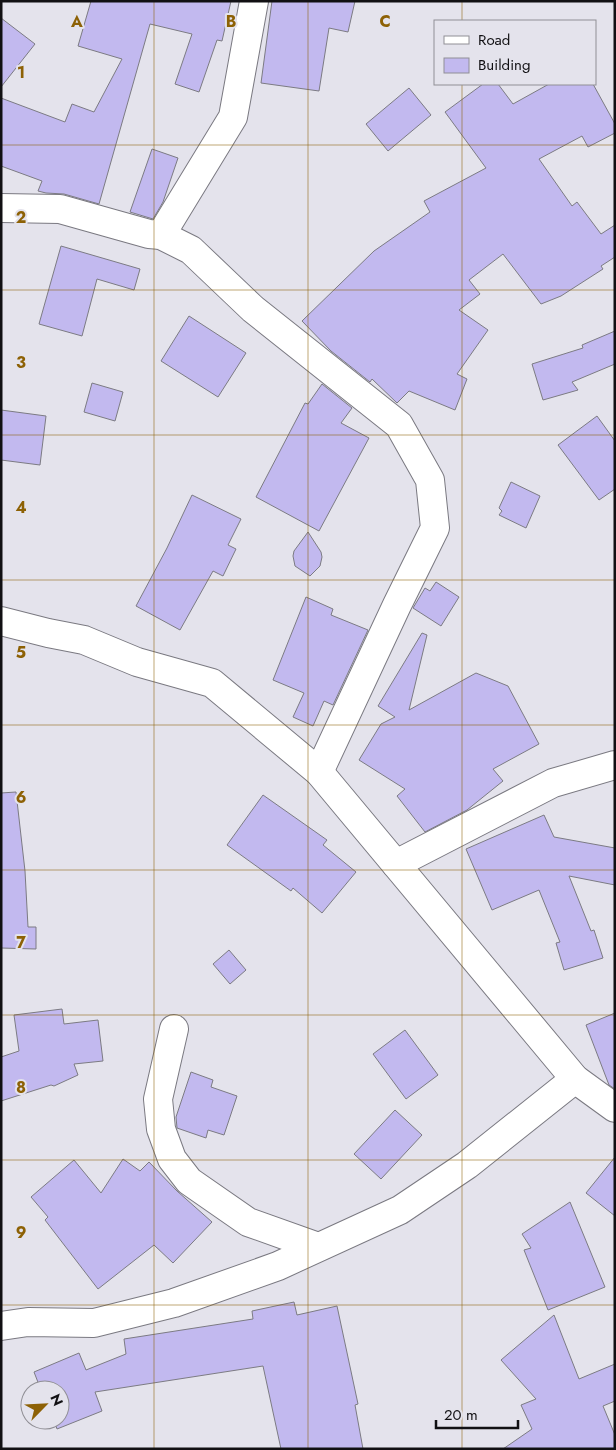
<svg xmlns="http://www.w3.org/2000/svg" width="616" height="1450" viewBox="0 0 616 1450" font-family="Jost,sans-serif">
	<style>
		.building { fill: #c2b9ef; stroke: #7c7b83 }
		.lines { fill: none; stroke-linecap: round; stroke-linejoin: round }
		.minor-casing { stroke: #7a7981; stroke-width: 30 }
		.minor { stroke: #fff; stroke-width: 28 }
		.grid { fill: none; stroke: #8d6105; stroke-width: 1; stroke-opacity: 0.55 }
		.grid-label { font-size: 16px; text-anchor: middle; font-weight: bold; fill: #8d6105; stroke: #e4e3ec; stroke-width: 4; stroke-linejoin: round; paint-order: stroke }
	</style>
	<rect width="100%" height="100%" fill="#e4e3ec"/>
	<!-- building -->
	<g class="building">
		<path d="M91,1h140l-9,40 -5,-1 -18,52 -24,-8 17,-50 -42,-10 -51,180 -35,-10 -18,-1 -8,-2 4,-10 -41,-15v-68l64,24 7,-18 22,8 28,-53 -44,-13z"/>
		<path d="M272,1h83l-7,31 -19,-4 -10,63 -58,-8z"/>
		<path d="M1,18l34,26 -34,43z"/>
		<path d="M483,84h15l15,20 36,-20h44l22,40v9l-27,14 -6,-11 -43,23 33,47 5,-4 24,32 14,-9v32l-14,9 2,3 -42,27 -20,8 -38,-50 -34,26 11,14 -21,16 29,20 -31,44 10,5 -12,31 -46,-19 -12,12 -25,-24 -2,3 -39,-31 -29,-30 72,-70 56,-39 -6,-11 62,-33 -41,-56z"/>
		<path d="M409,88l22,27 -43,36 -22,-27z"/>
		<path d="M152,149l26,9 -15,44 -10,17 -23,-7z"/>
		<path d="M61,246l79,23 -6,21 -37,-11 -15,57 -43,-12z"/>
		<path d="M189,316l57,37 -28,44 -57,-36z"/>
		<path d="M615,331v33l-43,18 6,8 -35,10 -11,-36 51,-16 -1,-3z"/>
		<path d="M92,383l31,9 -8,29 -31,-9z"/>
		<path d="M322,384l30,24 -11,15 28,15 -50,93 -63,-34 49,-94 3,1z"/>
		<path d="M1,410l45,6 -6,49 -39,-5z"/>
		<path d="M597,416l18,25v48l-16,11 -41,-55z"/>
		<path d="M511,482l29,14 -14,32 -27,-13 3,-4 -3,-3z"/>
		<path d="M192,495l49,24 -13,26 8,4 -13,27 -10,-5 -33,59 -44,-24 31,-58z"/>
		<path d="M308,532l13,20 1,5 -2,9 -10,10 -15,-10 -2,-10 1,-5z"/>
		<path d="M436,582l23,15 -18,29 -28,-18 12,-20 5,3z"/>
		<path d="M306,597l27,12 -2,6 37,15 -35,75 -9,-4 -11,25 -20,-9 11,-24 -31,-13z"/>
		<path d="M422,633l5,2 -18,75 67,-37 32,13 31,58 -46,25 10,12 -36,29 -42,22 -28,-36 8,-7 -46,-29 22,-36 14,-7 -17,-11z"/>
		<path d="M16,792l9,79 3,56h8v22l-35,-1v-155z"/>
		<path d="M263,795l64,45 -4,5 33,27 -34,41 -29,-25 -2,3 -64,-46z"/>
		<path d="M544,815l10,22 61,11v37l-46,-9 22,55 3,-1 9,28 -39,12 -8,-27 4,-1 -21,-52 -47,20 -26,-61z"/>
		<path d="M229,950l17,20 -16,14 -17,-20z"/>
		<path d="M62,1009l2,15 34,-4 5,41 -29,3 4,11 -24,11 -3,-1 -50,16v-44l18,-6 -5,-36z"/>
		<path d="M615,1013v76l-6,-4 -23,-60z"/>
		<path d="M405,1030l33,45 -32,24 -33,-45z"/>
		<path d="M191,1072l22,8 -2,7 26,9 -13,39 -16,-5 -2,8 -29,-10 -1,-11z"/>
		<path d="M395,1110l27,25 -41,44 -27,-25z"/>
		<path d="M615,1157v59l-29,-23z"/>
		<path d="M123,1159l17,12 9,-9 28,29 35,31 -39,41 -19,-18 -56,44 -53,-69 3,-3 -17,-20 43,-37 27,33z"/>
		<path d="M570,1202l35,85 -57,23 -24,-60 7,-2 -9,-14z"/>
		<path d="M294,1302l3,13 40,-9 21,98 -3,1 8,44h-82l-18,-83 -168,26 7,19 -45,18 -3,-9h6v-30h-19l-7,-18 45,-19 7,17 40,-16 -2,-15 129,-20 -1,-8z"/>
		<path d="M554,1315l25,64 36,-15v37l-12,5 12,29v14h-112l29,-20 -11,-24 15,-6 -35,-39z"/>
	</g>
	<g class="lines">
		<!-- minor casing -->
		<g class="minor-casing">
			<g id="minor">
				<path d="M1,208l59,1 89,25 12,1 30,15 62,59 146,116 31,55 5,48 -38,77 -78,167"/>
				<path d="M161,235l72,-118 21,-116"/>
				<path d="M1,621l47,12 36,7 53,22 75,21 107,89 256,307 40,29"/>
				<path d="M396,864l157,-81 62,-18"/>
				<path d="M174,1029l-16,70 3,30 11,30 17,22 59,41 70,25"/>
				<path d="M1,1326l27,-4 66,1 80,-20 104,-37 122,-56 67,-45 108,-86"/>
			</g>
		</g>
		<!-- minor -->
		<use href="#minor" class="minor"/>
	</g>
	<!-- grid -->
	<path class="grid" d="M154,1v1448M308,1v1448M462,1v20M462,84v1365M1,145h614M1,290h614M1,435h614M1,580h614M1,725h614M1,870h614M1,1015h614M1,1160h614M1,1305h614"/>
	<g class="grid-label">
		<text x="77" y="27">A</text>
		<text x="231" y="27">B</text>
		<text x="385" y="27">C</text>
		<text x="21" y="78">1</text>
		<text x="21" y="223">2</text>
		<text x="21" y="368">3</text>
		<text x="21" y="513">4</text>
		<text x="21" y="658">5</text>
		<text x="21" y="803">6</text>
		<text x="21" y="948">7</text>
		<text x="21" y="1093">8</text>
		<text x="21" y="1238">9</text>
	</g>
	<!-- border -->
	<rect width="616" height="1450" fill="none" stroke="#111013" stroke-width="5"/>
	<!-- legend -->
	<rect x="434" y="20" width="162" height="65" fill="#e4e3ec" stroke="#908f95"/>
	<rect x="444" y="36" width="25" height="8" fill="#ffffff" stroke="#908f95"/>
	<text x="478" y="45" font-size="15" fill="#111013">Road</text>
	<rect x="444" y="58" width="25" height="15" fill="#c2b9ef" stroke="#908f95"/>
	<text x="478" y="70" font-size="15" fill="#111013">Building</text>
	<!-- north arrow -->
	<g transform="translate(45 1405) rotate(66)"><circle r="24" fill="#e4e3ec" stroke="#908f95"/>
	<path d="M0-4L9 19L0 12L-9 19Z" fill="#8d6105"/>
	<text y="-8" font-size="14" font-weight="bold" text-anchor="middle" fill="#111013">N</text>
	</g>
	<!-- scale -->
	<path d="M436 1420v8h82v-8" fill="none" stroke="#111013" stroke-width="2.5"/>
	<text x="444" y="1420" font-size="15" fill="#111013" stroke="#e4e3ec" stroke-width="4" paint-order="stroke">20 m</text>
</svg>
